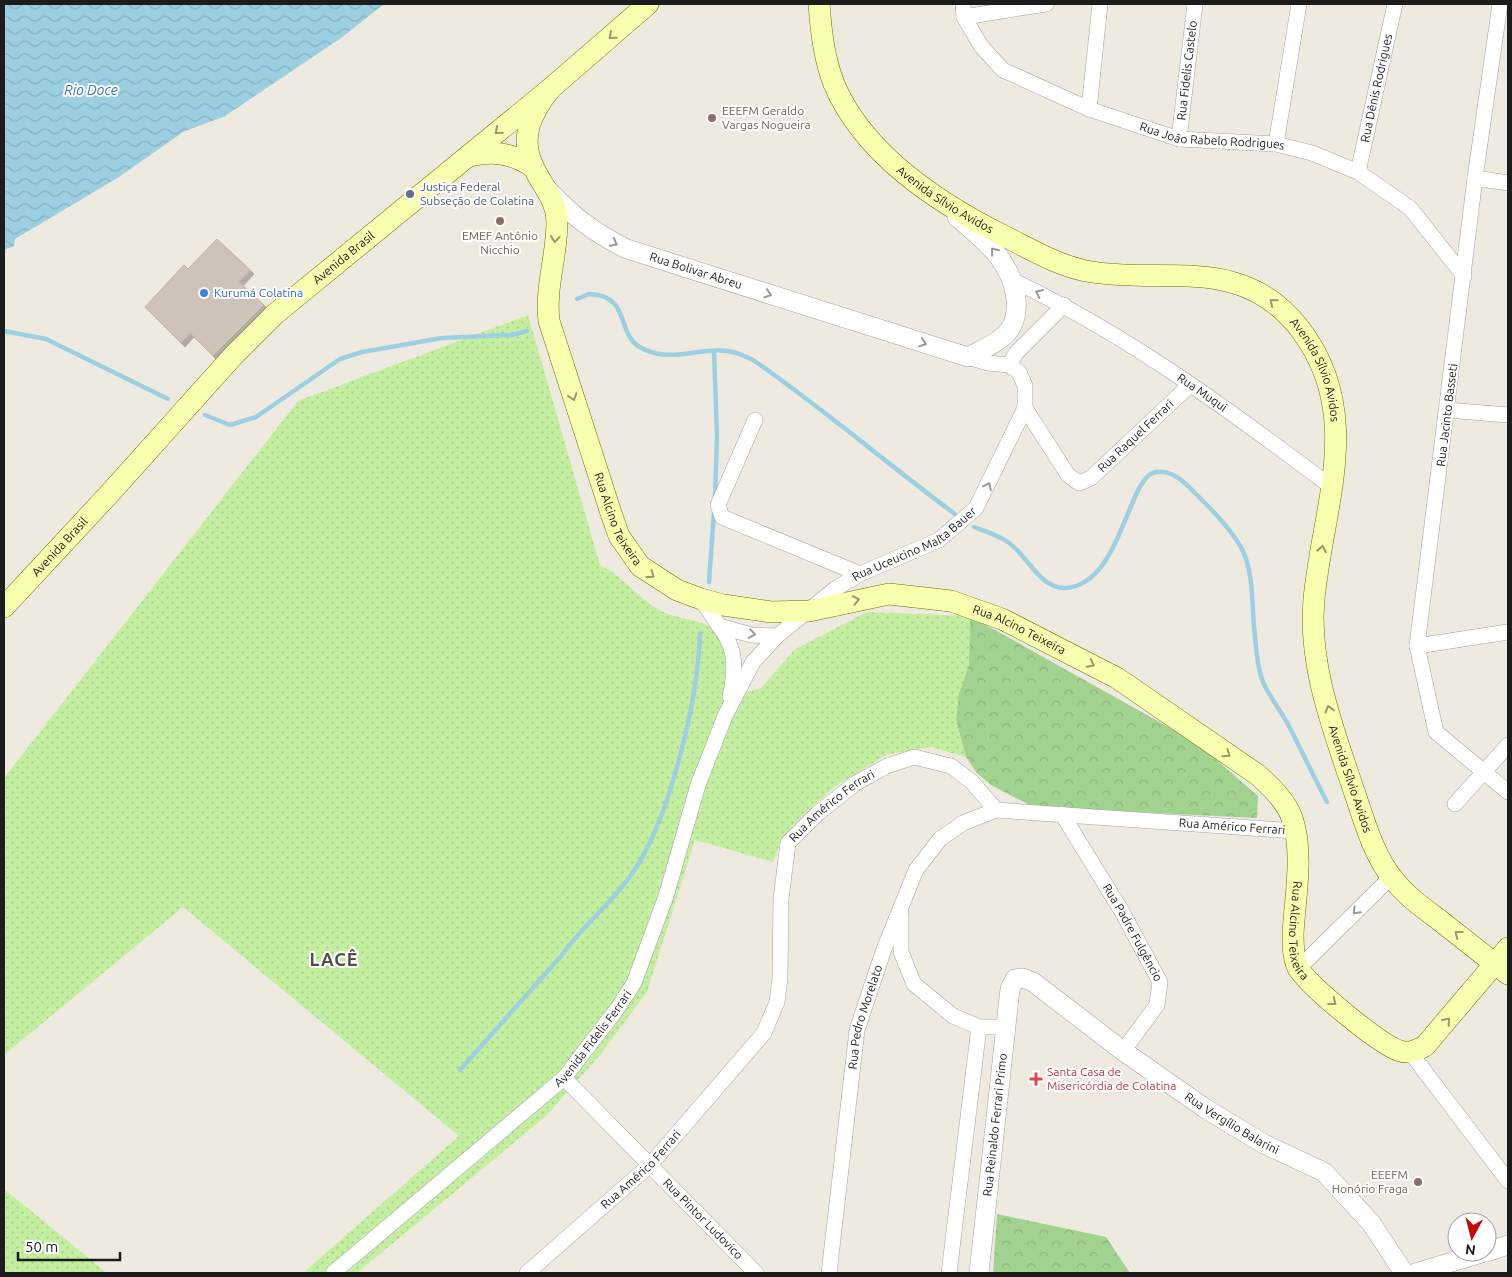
<svg xmlns="http://www.w3.org/2000/svg" width="1512" height="1277" viewBox="0 0 1512 1277" font-family="Ubuntu,sans-serif">
	<style>
		.grass { fill: url(#grass-dots) }
		.forest { fill: url(#forest-crowns) }
		.water { fill: url(#water-waves) }
		.lines { fill: none; stroke-linecap: round; stroke-linejoin: round }
		.stream { stroke: #9ccfe1; stroke-width: 4.5 }
		.building { fill: #cfc3b9; stroke: #c1b0a1; filter: url(#shadow) }
		.minor-casing { stroke: #a3a3a3; stroke-width: 16 }
		.tertiary-casing { stroke: #a3a3a3; stroke-width: 20 }
		.secondary-casing { stroke: #657600; stroke-width: 22 }
		.minor { stroke: #fff; stroke-width: 15 }
		.tertiary { stroke: #fff; stroke-width: 19 }
		.secondary { stroke: #f8ffae; stroke-width: 21 }
		.oneway { stroke: #95996c }
		.oneway2 { stroke: #999 }
		.education-dot { fill: #8d6e63; stroke: #fff; stroke-width: 2 }
		.service-dot { fill: #5c6f8a; stroke: #fff; stroke-width: 2 }
		.shop-dot { fill: #3f7fe0; stroke: #fff; stroke-width: 2 }
		.health-dot { fill: #e0444e; stroke: #fff; stroke-width: 2 }
		.labels { text-anchor: middle; stroke-width: 4; stroke-linejoin: round; paint-order: stroke }
		.street-label { font-size: 12px; fill: #1c1c1c; stroke: #fff }
		.education-label { font-size: 12px; fill: #785e54; stroke: #fff; text-anchor: start }
		.service-label { font-size: 12px; fill: #4e5e75; stroke: #fff; text-anchor: start }
		.shop-label { font-size: 12px; fill: #366cbe; stroke: #fff; text-anchor: start }
		.health-label { font-size: 12px; fill: #be3a42; stroke: #fff; text-anchor: start }
		.water-label { font-size: 14px; font-style: italic; fill: #4076b4; stroke: #fff }
		.district-label { font-size: 18px; font-weight: bold; letter-spacing: 1px; fill: #4f4f4f; stroke: #fff }
	</style>
	<defs>
		<pattern id="grass-dots" width="8" height="8" patternUnits="userSpaceOnUse" patternTransform="scale(1.25)"><rect width="8" height="8" fill="#c4efa0"/><path d="M2 2h.1M6 6h.1" fill="none" stroke="#a8cc89" stroke-width="1.8" stroke-linecap="round"/></pattern>
		<pattern id="forest-crowns" width="20" height="18" patternUnits="userSpaceOnUse" patternTransform="scale(1.25)"><rect width="20" height="18" fill="#a2d290"/><path d="M2 6a3 3 0 1 1 6 0M12 15a3 3 0 1 1 6 0" fill="none" stroke="#8bb47c"/></pattern>
		<pattern id="water-waves" width="16" height="10" patternUnits="userSpaceOnUse" patternTransform="scale(1.25)"><rect width="16" height="10" fill="#9ccfe1"/><path d="M0 5q4-4 8 0t8 0" fill="none" stroke="#86b1c0"/></pattern>
		<filter id="shadow"><feDropShadow dx="4" dy="4" stdDeviation="0" flood-color="#0004"/></filter>
	</defs>
	<rect width="100%" height="100%" fill="#efeae0"/>
	<!-- grass -->
	<g class="grass">
		<path d="M528,315l72,250c25,12 41,38 68,49 14,6 40,6 49,19 11,17 16,42 23,61l21,-6 33,-38 73,-38 103,4 -1,49 -13,55 10,37 -35,-10 -45,8 -52,32 -36,33 -17,20 -8,22 -78,-22 -48,152 -47,63 -54,61 -189,157h-54l156,-137 -276,-229 -179,148v-277l294,-377z"/>
		<path d="M4,1188v1l103,84h-103z"/>
	</g>
	<!-- forest -->
	<g class="forest">
		<path d="M970,616l227,127 61,53 -1,22 -224,-11 -42,-22 -15,-13 -10,-15 -10,-37 3,-26 10,-29z"/>
		<path d="M997,1214l109,23 24,36h-137z"/>
	</g>
	<!-- water -->
	<path class="water" d="M4,4h380l-43,34 -116,78 -42,16 -64,45 -104,62 -1,7 -10,4z"/>
	<g class="lines">
		<!-- stream -->
		<g class="stream">
			<path d="M577,299l12,-5c41,1 28,38 49,52 30,19 58,1 90,5 9,1 17,5 25,9 70,48 134,104 202,154"/>
			<path d="M4,331l42,8 122,60"/>
			<path d="M714,351l3,85 -2,61"/>
			<path d="M205,415l25,10 26,-8 84,-58 22,-7 80,-14 70,-3 15,-4"/>
			<path d="M974,527c11,4 24,8 34,15 19,13 32,47 57,46 57,-3 62,-112 91,-116 17,-3 31,13 41,23 17,17 35,35 46,56 10,22 9,51 11,75 2,17 2,39 9,56 7,16 19,30 27,46 12,24 24,49 37,74"/>
			<path d="M709,582l5,-70"/>
			<path d="M460,1070l102,-115c20,-29 49,-51 69,-80 39,-54 67,-176 69,-242"/>
		</g>
	</g>
	<!-- building -->
	<path class="building" d="M217,239l33,31 -11,12 25,23 -51,51 -23,-23 -9,10 -36,-36 39,-42 4,4z"/>
	<g class="lines">
		<!-- minor casing -->
		<g class="minor-casing">
			<g id="minor">
				<path id="s1" d="M963,4l1,13 17,29 22,24 86,39 90,30 97,5 36,9 46,19 52,36 54,68"/>
				<path d="M1500,4l-25,174 -58,468 19,86 72,60"/>
				<path d="M964,17l82,-13"/>
				<path d="M1089,109l11,-105"/>
				<path id="s2" d="M1179,139l16,-135"/>
				<path d="M1276,144l23,-140"/>
				<path id="s3" d="M1358,172l37,-168"/>
				<path d="M1475,178l33,5"/>
				<path id="s4" d="M1014,281c114,54 218,131 319,207"/>
				<path id="s5" d="M968,357l20,6 21,2 10,7 6,14v22l43,67 11,8 12,-5 99,-93"/>
				<path d="M1009,365l7,-12 48,-48"/>
				<path d="M1447,410l61,5"/>
				<path d="M755,420l-37,85 4,12 138,57"/>
				<path id="s6" d="M701,599l18,27 32,9 26,1 58,-47 25,-15 79,-34 37,-32 49,-100"/>
				<path d="M719,626c18,23 17,43 11,71"/>
				<path d="M1417,646l91,-14"/>
				<path d="M1455,804l53,-59"/>
				<path id="s7" d="M1062,814l59,96 39,72 -3,23 -34,46"/>
				<path d="M901,914v38l13,32 39,32 26,11h25"/>
				<path d="M1299,968l92,-91"/>
				<path d="M1410,1052l98,129"/>
				<path id="s8" d="M564,1078l192,195"/>
				<path id="s9" d="M333,1273l231,-195 53,-69 17,-26 32,-87 32,-111 27,-69 28,-54 24,-26"/>
				<path id="s10" d="M527,1273l123,-108 114,-132 13,-31 3,-24 1,-79 7,-56 30,-30 38,-30 31,-17 27,-9 37,9 21,16 24,28 299,21"/>
				<path id="s11" d="M829,1273l28,-243 27,-81 32,-79 24,-31 23,-16 33,-13"/>
				<path d="M949,1273l30,-246"/>
			</g>
		</g>
		<!-- tertiary casing -->
		<g class="tertiary-casing">
			<g id="tertiary">
				<path id="s12" d="M549,191c26,27 44,41 78,58l341,108c13,-7 33,-15 42,-28 6,-9 7,-19 6,-30 -4,-38 -31,-58 -59,-82"/>
				<path d="M1487,1252l21,-7"/>
				<path id="s13" d="M979,1273l31,-284 5,-10 8,-1 10,4 90,69 83,58 58,35 60,28 47,51 33,50"/>
				<path d="M1415,1273l70,-21"/>
			</g>
		</g>
		<!-- secondary casing -->
		<g class="secondary-casing">
			<g id="secondary">
				<path id="s14" d="M819,4c2,27 5,54 15,80 30,71 104,119 170,152 28,14 56,31 88,36 78,12 151,-17 208,57 65,85 23,176 14,270 -6,63 18,127 38,186 11,31 20,68 41,94 12,16 29,28 45,40 24,19 47,37 70,55"/>
				<path id="s15" d="M550,89c-18,23 -31,48 -17,77 8,19 24,33 24,56 0,34 -12,65 -8,99l61,189 9,26 21,30 37,24 24,9 22,6 48,7 38,-1 80,-17 62,7 51,18 115,59 141,97c13,12 28,26 34,43 12,35 3,79 1,116 0,11 0,24 5,34 11,18 82,77 102,83 10,3 17,-1 25,-5l83,-98"/>
				<path d="M467,157c25,-7 44,-4 65,9"/>
				<path id="s16" d="M4,607l107,-115 122,-136 42,-42 275,-225 98,-85"/>
			</g>
		</g>
		<!-- minor -->
		<use href="#minor" class="minor"/>
		<!-- tertiary -->
		<use href="#tertiary" class="tertiary"/>
		<!-- secondary -->
		<use href="#secondary" class="secondary"/>
	</g>
	<!-- one-way arrows -->
	<defs><path id="oneway-chevron" d="M-2-3.5L2.5 0L-2 3.5" fill="none" stroke-width="1.6" stroke-linecap="round" stroke-linejoin="round" transform="scale(1.25)"/></defs>
	<g class="oneway">
		<use href="#oneway-chevron" transform="translate(612 36) rotate(139)"/>
		<use href="#oneway-chevron" transform="translate(498 131) rotate(141)"/>
		<use href="#oneway-chevron" transform="translate(555 239) rotate(96)"/>
		<use href="#oneway-chevron" transform="translate(1273 302) rotate(-141)"/>
		<use href="#oneway-chevron" transform="translate(573 397) rotate(72)"/>
		<use href="#oneway-chevron" transform="translate(1322 549) rotate(-80)"/>
		<use href="#oneway-chevron" transform="translate(651 575) rotate(36)"/>
		<use href="#oneway-chevron" transform="translate(856 600) rotate(-11)"/>
		<use href="#oneway-chevron" transform="translate(1091 664) rotate(27)"/>
		<use href="#oneway-chevron" transform="translate(1329 709) rotate(-105)"/>
		<use href="#oneway-chevron" transform="translate(1227 754) rotate(35)"/>
		<use href="#oneway-chevron" transform="translate(1458 934) rotate(-142)"/>
		<use href="#oneway-chevron" transform="translate(1333 1002) rotate(38)"/>
		<use href="#oneway-chevron" transform="translate(1447 1021) rotate(-49)"/>
	</g>
	<g class="oneway2">
		<use href="#oneway-chevron" transform="translate(614 243) rotate(28)"/>
		<use href="#oneway-chevron" transform="translate(994 251) rotate(-129)"/>
		<use href="#oneway-chevron" transform="translate(1039 293) rotate(-155)"/>
		<use href="#oneway-chevron" transform="translate(768 294) rotate(18)"/>
		<use href="#oneway-chevron" transform="translate(923 343) rotate(18)"/>
		<use href="#oneway-chevron" transform="translate(988 486) rotate(-64)"/>
		<use href="#oneway-chevron" transform="translate(752 634) rotate(9)"/>
		<use href="#oneway-chevron" transform="translate(1356 911) rotate(135)"/>
	</g>
	<!-- markers -->
	<g class="education-dot">
		<circle cx="712" cy="118" r="5"/>
		<circle cx="500" cy="221" r="5"/>
		<circle cx="1418" cy="1182" r="5"/>
	</g>
	<circle class="service-dot" cx="410" cy="194" r="5"/>
	<circle class="shop-dot" cx="204" cy="293" r="5"/>
	<path class="health-dot" d="M1033.5 1071.5h5v5h5v5h-5v5h-5v-5h-5v-5h5z"/>
	<g class="labels">
		<!-- street labels -->
		<g class="street-label">
			<text dy="4" stroke="none"><textPath href="#s2" startOffset="69">Rua Fidelis Castelo</textPath></text>
			<text dy="4" stroke="none"><textPath href="#s3" startOffset="86">Rua Dênis Rodrigues</textPath></text>
			<text dy="4" stroke="none"><textPath href="#s1" startOffset="301">Rua João Rabelo Rodrigues</textPath></text>
			<text dy="4" stroke="none"><textPath href="#s14" startOffset="245">Avenida Sílvio Avidos</textPath></text>
			<text dy="4" stroke="none"><textPath href="#s16" startOffset="488">Avenida Brasil</textPath></text>
			<text dy="4" stroke="none"><textPath href="#s12" startOffset="170">Rua Bolivar Abreu</textPath></text>
			<text dy="4" stroke="none"><textPath href="#s14" startOffset="679">Avenida Sílvio Avidos</textPath></text>
			<text dy="4" stroke="none"><textPath href="#s4" startOffset="219">Rua Muqui</textPath></text>
			<text transform="translate(1447 415) rotate(-83)" y="4">Rua Jacinto Basseti</text>
			<text dy="4" stroke="none"><textPath href="#s5" startOffset="259">Rua Raquel Ferrari</textPath></text>
			<text dy="4" stroke="none"><textPath href="#s15" startOffset="455">Rua Alcino Teixeira</textPath></text>
			<text dy="4" stroke="none"><textPath href="#s6" startOffset="258">Rua Uceucino Malta Bauer</textPath></text>
			<text dy="4" stroke="none"><textPath href="#s16" startOffset="82">Avenida Brasil</textPath></text>
			<text dy="4" stroke="none"><textPath href="#s15" startOffset="905">Rua Alcino Teixeira</textPath></text>
			<text dy="4" stroke="none"><textPath href="#s14" startOffset="1099">Avenida Sílvio Avidos</textPath></text>
			<text dy="4" stroke="none"><textPath href="#s10" startOffset="589">Rua Américo Ferrari</textPath></text>
			<text dy="4" stroke="none"><textPath href="#s10" startOffset="1024">Rua Américo Ferrari</textPath></text>
			<text dy="4" stroke="none"><textPath href="#s15" startOffset="1355">Rua Alcino Teixeira</textPath></text>
			<text dy="4" stroke="none"><textPath href="#s7" startOffset="138">Rua Padre Fulgêncio</textPath></text>
			<text dy="4" stroke="none"><textPath href="#s11" startOffset="259">Rua Pedro Morelato</textPath></text>
			<text dy="4" stroke="none"><textPath href="#s9" startOffset="351">Avenida Fidelis Ferrari</textPath></text>
			<text dy="4" stroke="none"><textPath href="#s13" startOffset="560">Rua Vergílio Balarini</textPath></text>
			<text dy="4" stroke="none"><textPath href="#s13" startOffset="149">Rua Reinaldo Ferrari Primo</textPath></text>
			<text dy="4" stroke="none"><textPath href="#s10" startOffset="154">Rua Américo Ferrari</textPath></text>
			<text dy="4" stroke="none"><textPath href="#s8" startOffset="198">Rua Pintor Ludovico</textPath></text>
		</g>
		<!-- education labels -->
		<g class="education-label">
			<text x="722" y="115">EEEFM Geraldo<tspan x="722" dy="14">Vargas Nogueira</tspan></text>
			<text x="500" y="240" text-anchor="middle">EMEF Antônio<tspan x="500" dy="14">Nicchio</tspan></text>
			<text x="1408" y="1179" text-anchor="end">EEEFM<tspan x="1408" dy="14">Honório Fraga</tspan></text>
		</g>
		<!-- service labels -->
		<g class="service-label">
			<text x="420" y="191">Justiça Federal<tspan x="420" dy="14">Subseção de Colatina</tspan></text>
		</g>
		<!-- shop labels -->
		<g class="shop-label">
			<text x="214" y="297">Kurumá Colatina</text>
		</g>
		<!-- health labels -->
		<g class="health-label">
			<text x="1047" y="1076">Santa Casa de<tspan x="1047" dy="14">Misericórdia de Colatina</tspan></text>
		</g>
		<!-- water labels -->
		<g class="water-label">
			<text x="91" y="95">Rio Doce</text>
		</g>
		<!-- district labels -->
		<g class="district-label">
			<text x="334" y="966">LACÊ</text>
		</g>
	</g>
	<!-- border -->
	<rect width="1512" height="1277" fill="none" stroke="#1c1c1c" stroke-width="10"/>
	<!-- north arrow -->
	<g transform="translate(1472 1237) rotate(187)"><circle r="24" fill="#ffffff" stroke="#a4a4a4"/>
	<path d="M0-4L9 19L0 12L-9 19Z" fill="#c80600"/>
	<text y="-8" font-size="14" font-weight="bold" text-anchor="middle" fill="#1c1c1c">N</text>
	</g>
	<!-- scale -->
	<path d="M18 1252v8h102v-8" fill="none" stroke="#1c1c1c" stroke-width="2.5"/>
	<text x="25" y="1252" font-size="15" fill="#1c1c1c" stroke="#ffffff" stroke-width="4" paint-order="stroke">50 m</text>
</svg>
